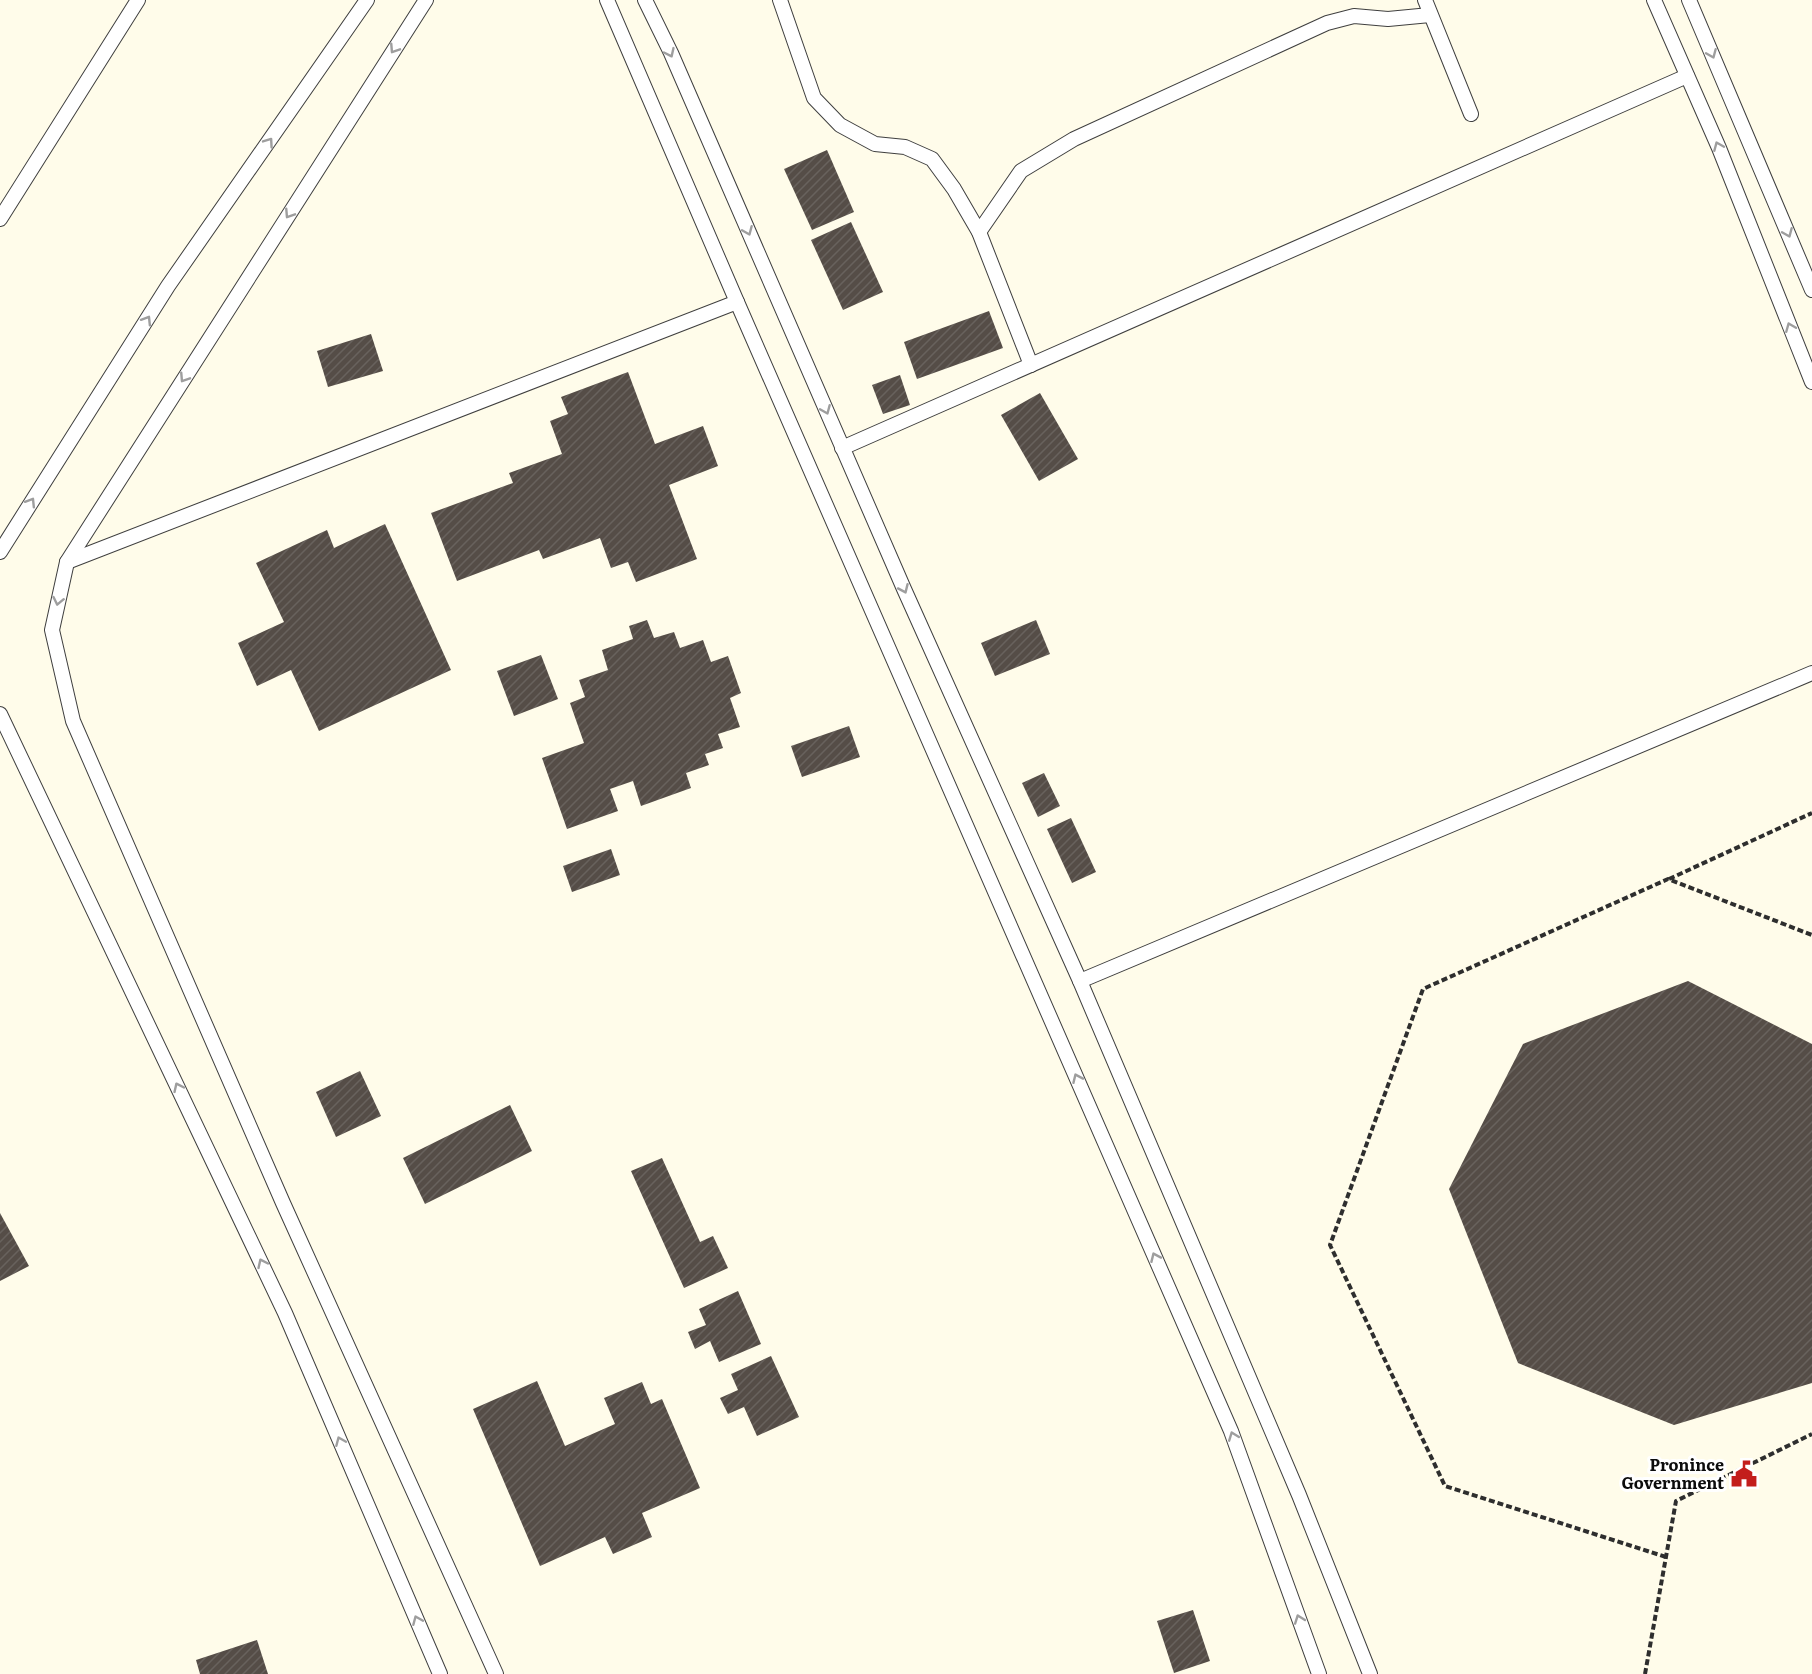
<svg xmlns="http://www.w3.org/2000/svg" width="1812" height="1674" viewBox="0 0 1812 1674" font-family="Literata,serif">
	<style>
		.building { fill: url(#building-hatch) }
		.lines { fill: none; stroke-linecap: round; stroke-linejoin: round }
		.service-casing { stroke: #3f3f3f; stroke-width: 16 }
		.path { stroke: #2e2e2e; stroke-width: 4; stroke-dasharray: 6 3; stroke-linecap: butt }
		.service { stroke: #fff; stroke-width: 14 }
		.oneway { stroke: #9e9e9e }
		.labels { text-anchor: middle; stroke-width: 6; stroke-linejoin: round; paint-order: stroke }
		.poi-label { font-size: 16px; font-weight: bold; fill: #0c0c0c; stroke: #fff; text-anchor: end }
	</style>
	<defs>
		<pattern id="building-hatch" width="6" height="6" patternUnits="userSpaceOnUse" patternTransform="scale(1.5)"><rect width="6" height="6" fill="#554d47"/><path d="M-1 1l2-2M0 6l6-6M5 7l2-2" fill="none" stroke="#68625d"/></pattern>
	</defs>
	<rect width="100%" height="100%" fill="#fffcea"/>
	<!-- building -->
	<g class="building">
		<path d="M827,150l27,62 -42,18 -28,-61z"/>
		<path d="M851,222l32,70 -40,18 -32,-70z"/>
		<path d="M989,311l14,37 -86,31 -13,-37z"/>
		<path d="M371,334l12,37 -55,16 -11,-36z"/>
		<path d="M628,372l27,72 48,-18 15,40 -49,19 28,74 -61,23 -8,-20 -17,6 -11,-30 -57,21 -4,-9 -82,31 -26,-68 82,-30 -4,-10 53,-19 -12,-33 18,-7 -7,-17z"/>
		<path d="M900,375l10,30 -27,9 -11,-29z"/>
		<path d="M1040,393l38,66 -39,22 -38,-66z"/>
		<path d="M385,524l66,146 -132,61 -28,-61 -34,16 -19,-43 46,-21 -28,-59 71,-33 7,18z"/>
		<path d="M647,620l7,18 20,-6 6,16 23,-8 8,22 17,-6 13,37 -11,5 10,29 -22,7 5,14 -18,6 4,11 -23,8 5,15 -50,18 -8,-25 -23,8 8,22 -51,18 -25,-71 42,-15 -14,-40 15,-6 -6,-17 29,-10 -6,-20 31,-11 -4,-13z"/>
		<path d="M1036,620l14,34 -55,22 -14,-33z"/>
		<path d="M541,655l17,44 -44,17 -17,-45z"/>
		<path d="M849,726l11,31 -58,20 -11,-31z"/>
		<path d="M1044,773l16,33 -22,11 -16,-34z"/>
		<path d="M1071,818l25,54 -24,11 -25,-54z"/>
		<path d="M611,849l9,26 -48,17 -9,-26z"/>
		<path d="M1688,981l124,63v339l-138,42 -156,-62 -69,-174 74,-145z"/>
		<path d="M360,1071l21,45 -45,21 -20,-45z"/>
		<path d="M510,1105l22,46 -107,53 -22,-46z"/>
		<path d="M662,1158l38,84 13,-6 15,32 -44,20 -53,-117z"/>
		<path d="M0,1213l29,53 -29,15z"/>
		<path d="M738,1291l23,53 -42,18 -9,-21 -15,8 -7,-17 18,-7 -7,-16z"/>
		<path d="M771,1356l28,61 -42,19 -13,-29 -16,7 -8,-16 18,-8 -7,-16z"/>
		<path d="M537,1381l28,65 50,-22 -11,-26 38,-16 9,22 11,-5 38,89 -58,25 10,24 -39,17 -8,-17 -65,29 -67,-157z"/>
		<path d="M1193,1610l17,51 -36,12 -17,-52z"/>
		<path d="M257,1640l11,34h-68l-4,-14z"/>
	</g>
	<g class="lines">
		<!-- service casing -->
		<g class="service-casing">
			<g id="service">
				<path d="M426,0l-359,562 -15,68 21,91 210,482 213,471"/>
				<path d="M607,0l130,302 494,1129 88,243"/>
				<path d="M645,0l26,53 233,536 176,392 219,514 71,179"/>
				<path d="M780,0l34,98 26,27 35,19 30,3 27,12 22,30 25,43 52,133"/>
				<path d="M1425,0l46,114"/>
				<path d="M1654,0l65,148 93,234"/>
				<path d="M1689,0l123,290"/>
				<path d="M0,219l138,-219"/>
				<path d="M979,232l42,-61 53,-32 253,-116 27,-7 34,3 42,-4"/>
				<path d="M842,448l845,-372"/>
				<path d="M0,552l168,-266 199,-286"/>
				<path d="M67,562l670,-260"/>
				<path d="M0,714l285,599 155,361"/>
				<path d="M1080,981l732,-308"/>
			</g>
		</g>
		<!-- path -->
		<g class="path">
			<path d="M1669,879l143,-66"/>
			<path d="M1666,1557l-221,-71 -115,-241 93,-256 245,-110 144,56"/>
			<path d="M1645,1674l31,-173 136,-67"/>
		</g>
		<!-- service -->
		<use href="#service" class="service"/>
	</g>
	<!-- one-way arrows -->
	<defs><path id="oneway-chevron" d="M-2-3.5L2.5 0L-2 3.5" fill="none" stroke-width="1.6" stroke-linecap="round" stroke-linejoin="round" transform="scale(1.5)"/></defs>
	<g class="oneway">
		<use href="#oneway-chevron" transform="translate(394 49) rotate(123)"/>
		<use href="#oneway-chevron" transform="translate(670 53) rotate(65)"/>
		<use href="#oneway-chevron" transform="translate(1712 54) rotate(67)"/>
		<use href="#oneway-chevron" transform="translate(269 142) rotate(-55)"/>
		<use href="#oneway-chevron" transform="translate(1718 146) rotate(-113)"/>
		<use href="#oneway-chevron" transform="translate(289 214) rotate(123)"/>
		<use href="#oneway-chevron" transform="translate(748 231) rotate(67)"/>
		<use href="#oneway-chevron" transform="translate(1788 233) rotate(67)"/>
		<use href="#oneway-chevron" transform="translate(147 320) rotate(-58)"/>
		<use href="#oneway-chevron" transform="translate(1790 327) rotate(-112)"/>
		<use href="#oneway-chevron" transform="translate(184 378) rotate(123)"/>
		<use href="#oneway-chevron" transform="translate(826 410) rotate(67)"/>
		<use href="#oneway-chevron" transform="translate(31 502) rotate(-58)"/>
		<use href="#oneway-chevron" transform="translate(904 589) rotate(66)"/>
		<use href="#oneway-chevron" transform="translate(58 601) rotate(102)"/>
		<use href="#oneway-chevron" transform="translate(1077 1078) rotate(-114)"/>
		<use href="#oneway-chevron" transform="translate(178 1087) rotate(-115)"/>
		<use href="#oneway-chevron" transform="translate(1155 1257) rotate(-114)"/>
		<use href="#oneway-chevron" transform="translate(262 1263) rotate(-115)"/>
		<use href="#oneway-chevron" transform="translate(1233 1436) rotate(-111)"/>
		<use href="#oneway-chevron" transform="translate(340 1441) rotate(-113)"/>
		<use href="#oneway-chevron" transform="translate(1299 1619) rotate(-110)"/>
		<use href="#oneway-chevron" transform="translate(417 1620) rotate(-113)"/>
	</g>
	<!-- icons -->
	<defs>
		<g id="civic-bare" transform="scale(2.07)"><path d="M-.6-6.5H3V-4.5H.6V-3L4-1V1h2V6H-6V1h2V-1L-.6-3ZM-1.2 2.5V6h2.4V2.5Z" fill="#c31e1c" stroke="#fff" stroke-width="2.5" paint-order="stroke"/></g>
	</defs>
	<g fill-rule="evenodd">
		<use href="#civic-bare" x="1744" y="1474"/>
	</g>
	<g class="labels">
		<!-- poi labels -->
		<g class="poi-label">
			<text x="1724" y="1471">Pronince<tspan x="1724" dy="18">Government</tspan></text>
		</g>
	</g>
</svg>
